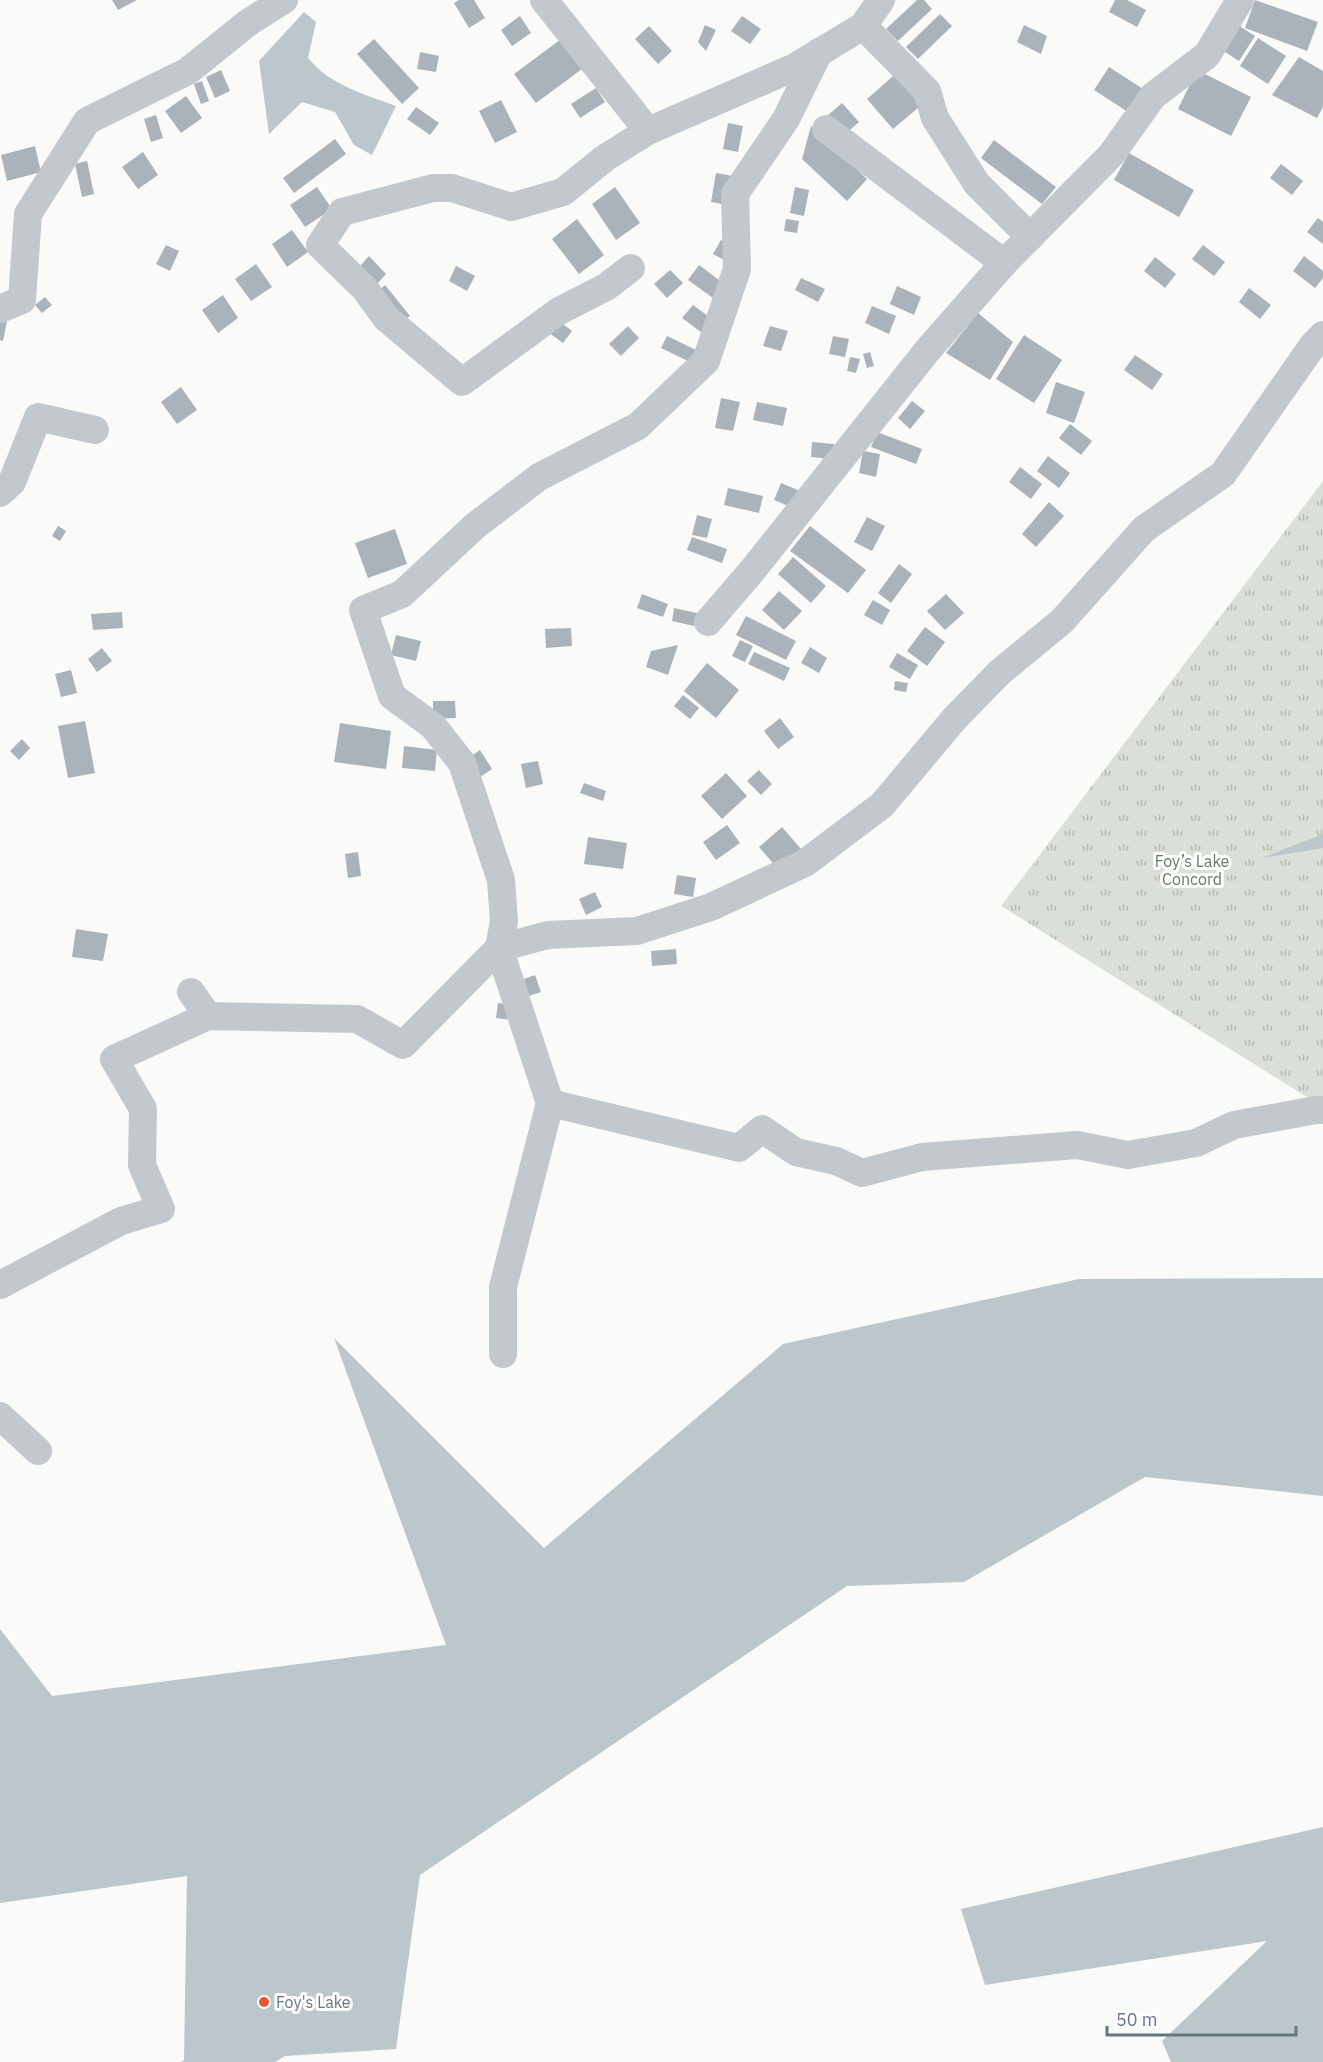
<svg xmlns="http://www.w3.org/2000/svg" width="1323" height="2062" viewBox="0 0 1323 2062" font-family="'IBM Plex Sans',sans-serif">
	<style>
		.park { fill: url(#park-tufts) }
		.water { fill: #bbc7cb }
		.building { fill: #aab3b9 }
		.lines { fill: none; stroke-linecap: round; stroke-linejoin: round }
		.minor { stroke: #c3c8cc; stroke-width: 28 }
		.poi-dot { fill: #e4572e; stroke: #fff; stroke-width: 2 }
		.labels { text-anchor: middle; stroke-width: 6; stroke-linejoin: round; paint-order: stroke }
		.park-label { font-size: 16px; fill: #687a64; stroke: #fff }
		.poi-label { font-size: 16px; fill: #657683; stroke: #fff; text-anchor: start }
	</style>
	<defs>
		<pattern id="park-tufts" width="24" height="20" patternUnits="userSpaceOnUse" patternTransform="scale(1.5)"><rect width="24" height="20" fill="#dadfd7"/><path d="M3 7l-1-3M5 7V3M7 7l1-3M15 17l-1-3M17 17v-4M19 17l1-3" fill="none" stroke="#b4b9b4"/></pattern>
	</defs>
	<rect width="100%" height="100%" fill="#fafaf8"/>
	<!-- park -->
	<path class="park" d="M1323,481v626l-322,-201z"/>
	<!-- water -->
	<g class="water">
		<path d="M304,12l12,10 -8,36c22,27 56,36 88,48l-24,49 -18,-10 -19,-33 -33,-10 -33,32 -10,-73z"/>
		<path d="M1323,834v14l-61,10z"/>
		<path d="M1323,1278v218l-178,-19 -181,105 -117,4 -427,289 -24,174 -111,7 -10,6h-94l3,-2 3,-184 -187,27v-274l52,67 394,-51 -112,-307 210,210 239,-204 296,-65z"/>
		<path d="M1323,1827v235h-152l-9,-21 105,-100 -282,44 -24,-76z"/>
	</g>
	<!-- building -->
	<g class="building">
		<path d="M112,0h25l-19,10z"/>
		<path d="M459,0h15l11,18 -16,10 -15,-25z"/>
		<path d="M917,0h7l8,9 -34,32 -12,-12z"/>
		<path d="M1115,0h12l19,10 -9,17 -28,-15z"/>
		<path d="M1255,0l63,22 -11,29 -62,-23z"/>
		<path d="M940,14l12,12 -34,33 -12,-12z"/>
		<path d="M520,16l11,17 -19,13 -11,-16z"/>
		<path d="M742,16l19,13 -11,15 -19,-13z"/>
		<path d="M705,25l11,5 -10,21 -8,-9z"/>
		<path d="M1024,25l23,11 -6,18 -24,-12z"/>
		<path d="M1238,25l17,11 -16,25 -17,-11z"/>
		<path d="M649,26l23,25 -14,13 -23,-25z"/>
		<path d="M564,37l22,29 -50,37 -22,-29z"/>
		<path d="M1258,38l28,18 -18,28 -28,-18z"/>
		<path d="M374,39l45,49 -17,16 -45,-50z"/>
		<path d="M420,52l19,4 -3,16 -19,-3z"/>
		<path d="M1299,57l24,14v36l-6,11 -45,-23z"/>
		<path d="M1109,67l34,22 -15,23 -34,-22z"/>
		<path d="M221,70l9,21 -15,7 -9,-21z"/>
		<path d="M1197,70l54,27 -20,39 -53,-27z"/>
		<path d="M899,71l26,31 -32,27 -26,-30z"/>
		<path d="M202,81l7,20 -8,3 -7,-20z"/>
		<path d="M596,88l9,14 -25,16 -9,-14z"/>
		<path d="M186,96l16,22 -21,15 -16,-22z"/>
		<path d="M501,100l16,32 -22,11 -16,-32z"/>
		<path d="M842,103l17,19 -17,15 -17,-19z"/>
		<path d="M416,107l23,16 -9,12 -23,-16z"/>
		<path d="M156,115l7,23 -12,4 -7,-23z"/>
		<path d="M728,123l15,3 -5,26 -15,-3z"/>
		<path d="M811,126l56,53 -20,22 -45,-42z"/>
		<path d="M335,139l11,15 -52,39 -11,-15z"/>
		<path d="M994,140l62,47 -14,17 -61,-46z"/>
		<path d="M35,146l6,26 -34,9 -6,-26z"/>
		<path d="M143,152l15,23 -20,14 -16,-22z"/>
		<path d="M1129,153l65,37 -15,27 -65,-37z"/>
		<path d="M87,161l7,33 -12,3 -7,-33z"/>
		<path d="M1281,164l22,17 -11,14 -22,-17z"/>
		<path d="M716,173l17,3 -5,29 -17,-3z"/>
		<path d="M317,187l15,22 -27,18 -15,-22z"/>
		<path d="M615,187l25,36 -24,17 -24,-36z"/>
		<path d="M795,187l14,3 -5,26 -14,-3z"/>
		<path d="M1318,218l5,4v22l-16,-12z"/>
		<path d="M577,219l27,36 -25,19 -27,-35z"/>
		<path d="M786,219l13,2 -2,12 -13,-2z"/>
		<path d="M292,230l16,22 -21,15 -15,-23z"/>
		<path d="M721,240l30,16 -8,14 -30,-16z"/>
		<path d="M166,245l13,6 -9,20 -14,-7z"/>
		<path d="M1203,245l22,17 -11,14 -22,-17z"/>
		<path d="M369,256l17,18 -9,10 -17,-18z"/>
		<path d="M1304,256l19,15v7l-8,10 -22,-17z"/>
		<path d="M1155,257l21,17 -11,14 -21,-17z"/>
		<path d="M256,264l16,23 -21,14 -16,-22z"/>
		<path d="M699,265l32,24 -11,14 -32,-23z"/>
		<path d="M456,266l19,10 -8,15 -18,-10z"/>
		<path d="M670,270l13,13 -16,15 -13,-14z"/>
		<path d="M801,278l24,11 -7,13 -23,-12z"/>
		<path d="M385,285l25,31 -11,8 -24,-30z"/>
		<path d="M897,286l24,11 -7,18 -24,-11z"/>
		<path d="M1249,288l22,17 -11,14 -21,-17z"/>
		<path d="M223,295l15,23 -20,15 -16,-23z"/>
		<path d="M45,297l7,8 -10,8 -7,-8z"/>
		<path d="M693,305l22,16 -10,14 -23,-17z"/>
		<path d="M872,306l24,10 -7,18 -24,-11z"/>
		<path d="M546,311l26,20 -9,12 -26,-19z"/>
		<path d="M978,313l35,29 -23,38 -44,-27z"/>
		<path d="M0,320l7,1 -4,20 -3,-1z"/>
		<path d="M628,326l11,12 -18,18 -12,-12z"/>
		<path d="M770,326l18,5 -7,20 -18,-5z"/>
		<path d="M1024,335l38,25 -28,43 -38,-24z"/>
		<path d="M667,336l29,14 -6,12 -29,-14z"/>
		<path d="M833,336l16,3 -4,18 -16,-3z"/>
		<path d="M870,352l4,14 -7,2 -4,-14z"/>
		<path d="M1135,355l28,19 -11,16 -28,-20z"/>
		<path d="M850,357l10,2 -4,14 -9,-2z"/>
		<path d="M1056,382l29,10 -11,31 -28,-10z"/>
		<path d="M181,387l16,23 -20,14 -16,-22z"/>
		<path d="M721,398l19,4 -7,29 -18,-3z"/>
		<path d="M912,401l13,10 -15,18 -12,-11z"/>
		<path d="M757,402l30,6 -4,18 -30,-6z"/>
		<path d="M1070,424l22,17 -11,14 -22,-17z"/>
		<path d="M877,432l45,17 -6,15 -45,-17z"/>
		<path d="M812,442l22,2 -2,15 -21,-2z"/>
		<path d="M863,451l17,3 -4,23 -17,-4z"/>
		<path d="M1048,456l22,17 -11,15 -22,-17z"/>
		<path d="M1020,467l22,17 -11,15 -22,-17z"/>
		<path d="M781,483l17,7 -7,17 -17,-7z"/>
		<path d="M728,488l35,8 -4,17 -35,-8z"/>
		<path d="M1049,502l15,14 -28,31 -14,-13z"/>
		<path d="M697,515l15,4 -5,19 -15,-3z"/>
		<path d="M867,517l18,9 -13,25 -18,-9z"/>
		<path d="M58,526l8,5 -6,10 -8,-5z"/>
		<path d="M810,526l56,44 -18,23 -58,-42z"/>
		<path d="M395,529l12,35 -39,14 -13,-35z"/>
		<path d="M692,537l35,12 -5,14 -35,-13z"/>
		<path d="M793,557l33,29 -15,17 -33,-29z"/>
		<path d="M899,564l13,10 -21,29 -13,-10z"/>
		<path d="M779,591l23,20 -18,19 -22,-20z"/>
		<path d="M642,594l26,10 -5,13 -26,-9z"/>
		<path d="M946,594l18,19 -19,17 -18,-19z"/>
		<path d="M873,600l17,10 -8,15 -18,-10z"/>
		<path d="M674,608l23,5 -3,13 -22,-5z"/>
		<path d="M122,612l1,16 -30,2 -2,-16z"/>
		<path d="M746,616l50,25 -10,19 -50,-25z"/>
		<path d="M925,627l20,15 -18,24 -20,-15z"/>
		<path d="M571,628l1,18 -26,2 -1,-19z"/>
		<path d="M396,635l25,6 -5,20 -25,-6z"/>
		<path d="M740,640l13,6 -8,16 -13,-6z"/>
		<path d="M678,645l-10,30 -22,-8 5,-16z"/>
		<path d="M810,647l17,11 -8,15 -18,-10z"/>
		<path d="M102,648l10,13 -15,11 -9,-13z"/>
		<path d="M754,652l36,16 -6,13 -36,-17z"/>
		<path d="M897,653l21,12 -8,14 -21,-12z"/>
		<path d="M707,663l32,27 -23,28 -32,-27z"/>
		<path d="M71,670l6,23 -16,4 -6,-23z"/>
		<path d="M895,681l13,2 -2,9 -12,-2z"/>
		<path d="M683,695l16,13 -9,11 -16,-13z"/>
		<path d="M433,701h22l1,17 -23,1z"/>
		<path d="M780,718l14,19 -16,12 -14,-18z"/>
		<path d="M85,721l10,52 -27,5 -10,-52z"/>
		<path d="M340,723l51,8 -5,38 -52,-7z"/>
		<path d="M22,739l8,9 -11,12 -9,-9z"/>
		<path d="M404,746l33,4 -2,21 -33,-3z"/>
		<path d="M480,750l12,19 -15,10 -12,-19z"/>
		<path d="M538,761l5,23 -17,4 -5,-24z"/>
		<path d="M759,770l13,14 -11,11 -14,-14z"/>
		<path d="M726,773l21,23 -25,23 -21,-23z"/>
		<path d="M584,783l22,8 -3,10 -23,-8z"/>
		<path d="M727,825l13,18 -24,17 -13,-18z"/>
		<path d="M782,827l19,22 -23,20 -19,-22z"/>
		<path d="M588,837l39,6 -4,26 -39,-5z"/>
		<path d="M358,852l3,24 -13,2 -3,-24z"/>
		<path d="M677,875l19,3 -3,19 -19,-3z"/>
		<path d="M595,892l7,15 -16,8 -7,-16z"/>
		<path d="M76,929l32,5 -5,27 -31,-4z"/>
		<path d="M676,949l1,15 -25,2 -1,-15z"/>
		<path d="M535,975l6,17 -12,4 -5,-17z"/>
		<path d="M498,1003l17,3 -3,14 -16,-2z"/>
	</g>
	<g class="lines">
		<!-- minor -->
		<g class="minor">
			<path d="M544,0l104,131"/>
			<path d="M863,26l64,65 8,27 42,66 53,53"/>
			<path d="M819,52l-33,67 -51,75 2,75 -31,92 -68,65 -99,51 -64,49 -73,68 -39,16 29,86 41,30 29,37 39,117 3,41 -5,27 49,-13 89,-4 74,-24 94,-44 77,-58 73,-87 45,-46 62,-51 82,-92 79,-55 90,-129 10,-10"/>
			<path d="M826,129l178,134"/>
			<path d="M631,268l-25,19 -47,24 -97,71 -76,-64 -21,-29 -45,-44 22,-33 91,-24h19l59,19 52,-15 42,-34 43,-27 147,-64 68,-41 18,-26"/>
			<path d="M0,309l22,-9 6,-86 59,-93 101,-50 61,-49 35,-22"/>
			<path d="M0,493l12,-11 26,-65 57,13"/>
			<path d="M708,622l43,-50 176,-221 77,-88 107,-108 42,-59 54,-41 33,-55"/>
			<path d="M191,992l17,24"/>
			<path d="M0,1285l121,-64 40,-12 -19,-44 1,-56 -29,-50 94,-43 149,3 46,26 96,-97 51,155 189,45 23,-19 34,23 40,9 26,12 60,-16 155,-12 51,10 68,-12 38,-18 82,-15h7"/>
			<path d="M503,1354v-67l47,-184"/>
			<path d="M0,1416l38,35"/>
		</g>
	</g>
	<!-- markers -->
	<circle class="poi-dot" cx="264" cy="2002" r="6"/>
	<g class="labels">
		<!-- park labels -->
		<g class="park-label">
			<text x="1192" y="867">Foy’s Lake<tspan x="1192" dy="18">Concord</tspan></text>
		</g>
		<!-- poi labels -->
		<g class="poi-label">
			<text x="276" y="2008">Foy's Lake</text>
		</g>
	</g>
	<!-- scale -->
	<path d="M1107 2026v9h189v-9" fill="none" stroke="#657683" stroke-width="3"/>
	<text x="1116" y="2026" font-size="18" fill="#657683" stroke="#ffffff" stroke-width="4.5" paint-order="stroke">50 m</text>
</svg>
